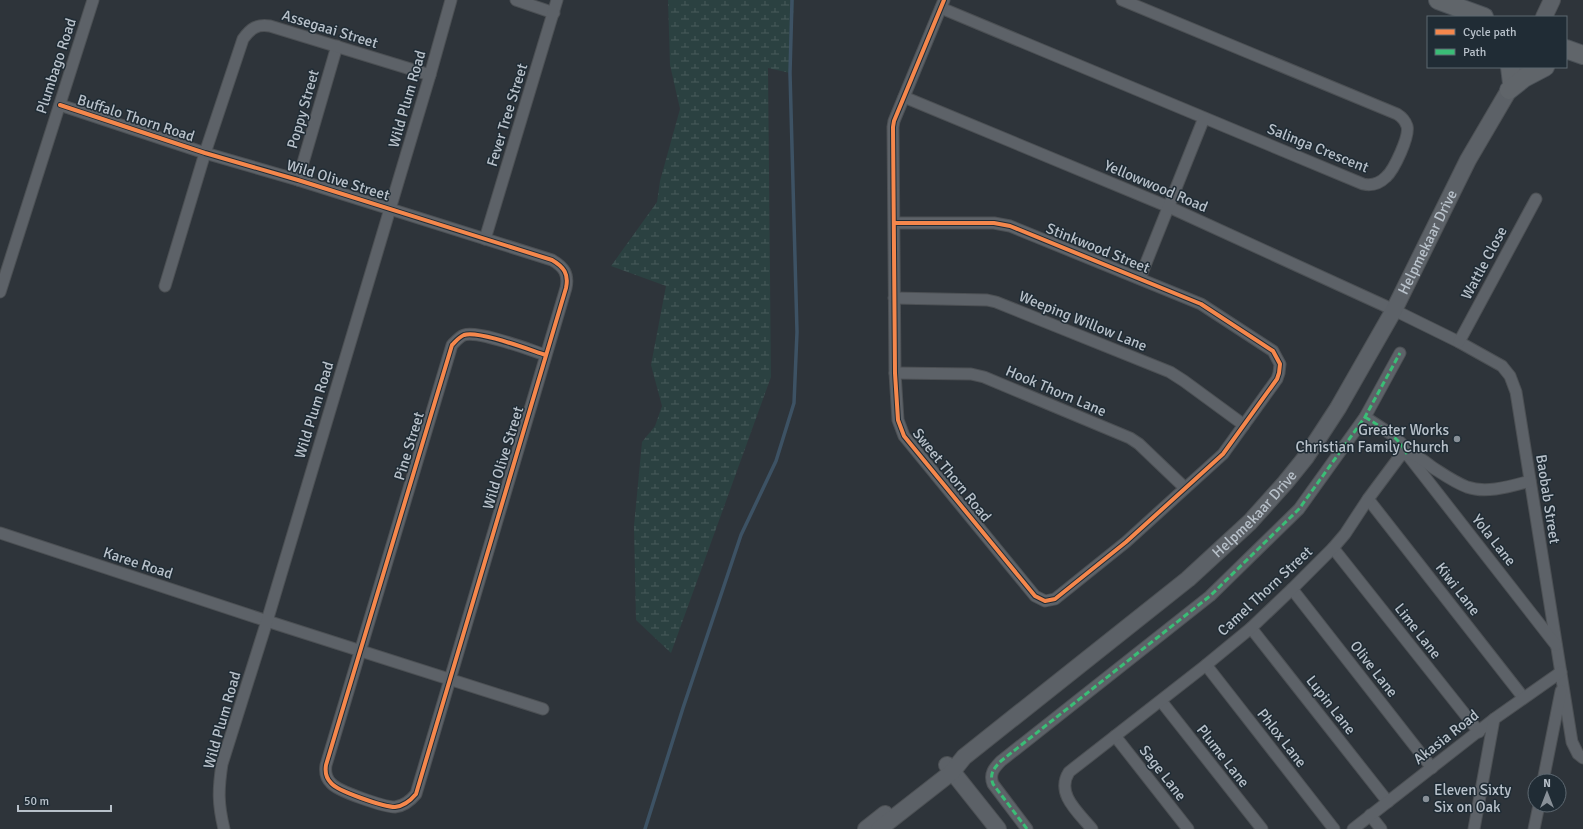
<svg xmlns="http://www.w3.org/2000/svg" width="1583" height="829" viewBox="0 0 1583 829" font-family="Signika,sans-serif">
	<style>
		.wetland { fill: url(#wetland-marsh) }
		.lines { fill: none; stroke-linecap: round; stroke-linejoin: round }
		.stream { stroke: #3d5264; stroke-width: 3.5 }
		.street-casing { stroke: #4c5054; stroke-width: 13 }
		.secondary-casing { stroke: #4c5054; stroke-width: 18 }
		.primary-casing { stroke: #4b5157; stroke-width: 20 }
		.street { stroke: #5d6268; stroke-width: 11 }
		.secondary { stroke: #5c6167; stroke-width: 16 }
		.primary { stroke: #60656a; stroke-width: 18 }
		.quiet { stroke: #3abd76; stroke-width: 3; stroke-dasharray: 6 3; stroke-linecap: butt }
		.cycleway-casing { stroke: #202c35; stroke-width: 6 }
		.cycleway { stroke: #f5874c; stroke-width: 4 }
		.poi-dot { fill: #889098; stroke: #202c35; stroke-width: 1.5 }
		.labels { text-anchor: middle; stroke-width: 3; stroke-linejoin: round; paint-order: stroke }
		.street-label { font-size: 15px; fill: #b8c1ca; stroke: #202c35 }
		.poi-label { font-size: 15px; fill: #b8c1ca; stroke: #202c35; text-anchor: end }
	</style>
	<defs>
		<pattern id="wetland-marsh" width="20" height="14" patternUnits="userSpaceOnUse"><rect width="20" height="14" fill="#2b4141"/><path d="M1 5h8M5 5V1M11 12h8M15 12V8" fill="none" stroke="#485b5b"/></pattern>
	</defs>
	<rect width="100%" height="100%" fill="#2e343a"/>
	<!-- wetland -->
	<path class="wetland" d="M668,0h126l-4,73 -22,-5 3,309 -100,276 -35,-33 -2,-94 8,-84 13,-16 7,-20 -11,-41 15,-79 -55,-20 46,-64 3,-21 20,-72 -10,-44z"/>
	<g class="lines">
		<!-- stream -->
		<path class="stream" d="M645,829l38,-121 58,-173 35,-74 18,-58 3,-71 -7,-259 2,-73"/>
		<!-- street casing -->
		<g class="street-casing">
			<g id="street">
				<path d="M516,0l38,13"/>
				<path d="M941,8l422,176c9,2 17,-1 23,-7 8,-7 24,-41 21,-51 -2,-6 -5,-9 -10,-12l-275,-114"/>
				<path d="M904,97l265,110 225,103 65,32 43,24 8,10 6,16 56,350 6,12 5,4"/>
				<path d="M60,105l145,48 93,27 254,80c12,7 17,14 14,28l-150,506c-5,6 -12,12 -21,13 -11,0 -58,-16 -64,-24 -5,-5 -6,-12 -5,-18l126,-420c4,-4 7,-8 12,-10 14,-5 66,15 82,20"/>
				<path d="M298,180l39,-134"/>
				<path d="M894,223h100l16,3 191,78 72,47 7,13 -1,9 -2,6 -54,75 -97,88 -71,57 -10,2 -10,-5 -131,-160 -6,-16 -3,-47 -2,-246 1,-6 50,-121"/>
				<path d="M485,239l72,-239"/>
				<path d="M1140,278l64,-160"/>
				<path d="M165,286l40,-133 38,-114c8,-11 14,-15 27,-13l160,49"/>
				<path d="M0,292l93,-292"/>
				<path d="M894,298l93,2 9,2 174,70 14,9 60,44"/>
				<path d="M1459,342l77,-143"/>
				<path d="M895,373l76,1 13,3 146,61 9,6 46,44"/>
				<path d="M1365,417l29,19 9,9 4,9 149,191"/>
				<path d="M1368,499l155,198"/>
				<path d="M0,533l267,88 276,88"/>
				<path d="M1333,548l146,184"/>
				<path d="M1292,589l140,179"/>
				<path d="M1251,628l137,174"/>
				<path d="M1206,665l128,164"/>
				<path d="M1161,701l101,128"/>
				<path d="M1115,736l73,93"/>
				<path d="M1543,781l18,-90"/>
				<path d="M1370,815l11,14"/>
				<path d="M224,829c-6,-25 -6,-39 -2,-65l45,-143 163,-546 21,-75"/>
				<path d="M1027,829l-34,-45c-4,-10 1,-16 8,-23l209,-165 89,-87 66,-92 35,-64"/>
				<path d="M1092,829c-13,-16 -37,-35 -23,-57l137,-107 45,-37 41,-39 41,-41 12,-14 23,-35 32,-43c3,-1 7,-3 11,-2 8,2 15,8 21,13 11,7 22,15 35,20 20,7 44,-1 63,-6"/>
				<path d="M1353,829l141,-110 67,-47"/>
				<path d="M1474,829l20,-110"/>
				<path d="M1534,829l5,-24"/>
			</g>
		</g>
		<!-- secondary casing -->
		<g class="secondary-casing">
			<g id="secondary">
				<path d="M1544,17l8,-17"/>
				<path d="M947,765l51,64"/>
				<path d="M866,829l19,-15"/>
				<path id="s1" d="M879,829l73,-57 12,-15 224,-178 62,-57 35,-39 21,-26 32,-49 56,-98 74,-150 41,-70 11,-23"/>
			</g>
		</g>
		<!-- primary casing -->
		<g class="primary-casing">
			<g id="primary">
				<path d="M1438,0l46,17"/>
				<path d="M1566,49l17,6"/>
				<path d="M1510,67l2,16"/>
				<path d="M1509,90l15,-12 21,-11"/>
			</g>
		</g>
		<!-- street -->
		<use href="#street" class="street"/>
		<!-- secondary -->
		<use href="#secondary" class="secondary"/>
		<!-- primary -->
		<use href="#primary" class="primary"/>
		<!-- quiet -->
		<g class="quiet">
			<path d="M1365,417c16,10 33,19 42,37"/>
			<path d="M1027,829l-34,-45c-4,-10 1,-16 8,-23l209,-165 89,-87 66,-92 35,-64"/>
		</g>
		<!-- cycleway casing -->
		<g class="cycleway-casing">
			<g id="cycleway">
				<path d="M60,105l145,48 93,27 254,80c12,7 17,14 14,28l-150,506c-5,6 -12,12 -21,13 -11,0 -58,-16 -64,-24 -5,-5 -6,-12 -5,-18l126,-420c4,-4 7,-8 12,-10 14,-5 66,15 82,20"/>
				<path d="M894,223h100l16,3 191,78 72,47 7,13 -1,9 -2,6 -54,75 -97,88 -71,57 -10,2 -10,-5 -131,-160 -6,-16 -3,-47 -2,-246 1,-6 50,-121"/>
			</g>
		</g>
		<!-- cycleway -->
		<use href="#cycleway" class="cycleway"/>
	</g>
	<!-- markers -->
	<g class="poi-dot">
		<circle cx="1457" cy="439" r="4"/>
		<circle cx="1426" cy="799" r="4"/>
	</g>
	<g class="labels">
		<!-- street labels -->
		<g class="street-label">
			<text transform="translate(330 29) rotate(17)" y="5">Assegaai Street</text>
			<text transform="translate(56 66) rotate(-72)" y="5">Plumbago Road</text>
			<text transform="translate(407 99) rotate(-74)" y="5">Wild Plum Road</text>
			<text transform="translate(303 109) rotate(-74)" y="5">Poppy Street</text>
			<text transform="translate(507 115) rotate(-73)" y="5">Fever Tree Street</text>
			<text transform="translate(136 118) rotate(18)" y="5">Buffalo Thorn Road</text>
			<text transform="translate(1318 148) rotate(22)" y="5">Salinga Crescent</text>
			<text transform="translate(338 180) rotate(17)" y="5">Wild Olive Street</text>
			<text transform="translate(1156 186) rotate(23)" y="5">Yellowwood Road</text>
			<text dy="5" stroke="none"><textPath href="#s1" startOffset="815">Helpmekaar Drive</textPath></text>
			<text transform="translate(1098 248) rotate(22)" y="5">Stinkwood Street</text>
			<text transform="translate(1484 263) rotate(-62)" y="5">Wattle Close</text>
			<text transform="translate(1083 321) rotate(22)" y="5">Weeping Willow Lane</text>
			<text transform="translate(1056 391) rotate(23)" y="5">Hook Thorn Lane</text>
			<text transform="translate(314 410) rotate(-73)" y="5">Wild Plum Road</text>
			<text transform="translate(409 446) rotate(-73)" y="5">Pine Street</text>
			<text transform="translate(503 458) rotate(-73)" y="5">Wild Olive Street</text>
			<text transform="translate(952 475) rotate(51)" y="5">Sweet Thorn Road</text>
			<text transform="translate(1548 499) rotate(81)" y="5">Baobab Street</text>
			<text dy="5" stroke="none"><textPath href="#s1" startOffset="491">Helpmekaar Drive</textPath></text>
			<text transform="translate(1494 540) rotate(52)" y="5">Yola Lane</text>
			<text transform="translate(138 563) rotate(18)" y="5">Karee Road</text>
			<text transform="translate(1458 589) rotate(52)" y="5">Kiwi Lane</text>
			<text transform="translate(1265 591) rotate(-43)" y="5">Camel Thorn Street</text>
			<text transform="translate(1418 631) rotate(52)" y="5">Lime Lane</text>
			<text transform="translate(1374 669) rotate(52)" y="5">Olive Lane</text>
			<text transform="translate(1331 705) rotate(52)" y="5">Lupin Lane</text>
			<text transform="translate(222 720) rotate(-74)" y="5">Wild Plum Road</text>
			<text transform="translate(1446 737) rotate(-38)" y="5">Akasia Road</text>
			<text transform="translate(1282 738) rotate(52)" y="5">Phlox Lane</text>
			<text transform="translate(1223 756) rotate(52)" y="5">Plume Lane</text>
			<text transform="translate(1163 773) rotate(52)" y="5">Sage Lane</text>
		</g>
		<!-- poi labels -->
		<g class="poi-label">
			<text x="1449" y="435">Greater Works<tspan x="1449" dy="17">Christian Family Church</tspan></text>
			<text x="1434" y="795" text-anchor="start">Eleven Sixty<tspan x="1434" dy="17">Six on Oak</tspan></text>
		</g>
	</g>
	<!-- legend -->
	<rect x="1427" y="16" width="140" height="52" fill="#202c35" stroke="#5d6871"/>
	<rect x="1435" y="29" width="20" height="6" fill="#f5874c" stroke="#5d6871"/>
	<text x="1463" y="36" font-size="12" fill="#b8c1ca">Cycle path</text>
	<rect x="1435" y="49" width="20" height="6" fill="#3abd76" stroke="#5d6871"/>
	<text x="1463" y="56" font-size="12" fill="#b8c1ca">Path</text>
	<!-- north arrow -->
	<g transform="translate(1547 793)"><circle r="19" fill="#202c35" stroke="#5d6871"/>
	<path d="M0-3L7 15L0 10L-7 15Z" fill="#889098"/>
	<text y="-6" font-size="11" font-weight="bold" text-anchor="middle" fill="#b8c1ca">N</text>
	</g>
	<!-- scale -->
	<path d="M18 805v6h93v-6" fill="none" stroke="#b8c1ca" stroke-width="2"/>
	<text x="24" y="805" font-size="12" fill="#b8c1ca" stroke="#202c35" stroke-width="3" paint-order="stroke">50 m</text>
</svg>
